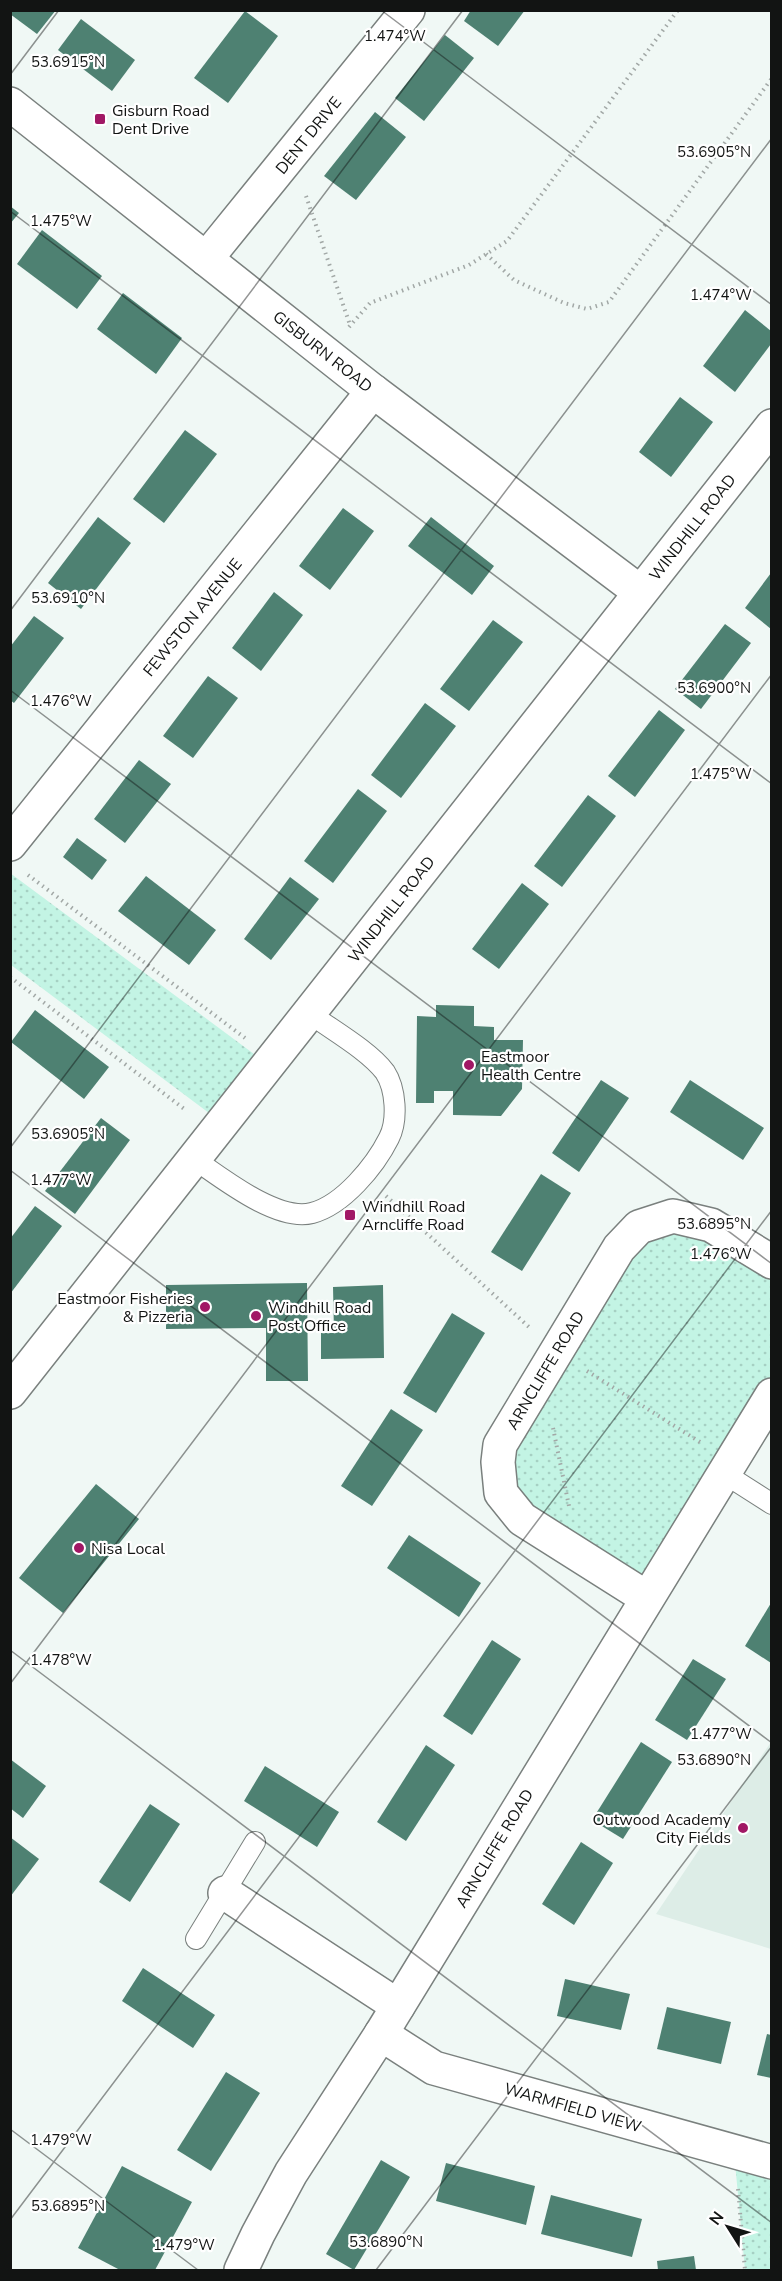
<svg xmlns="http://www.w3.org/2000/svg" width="782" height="2281" viewBox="0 0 782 2281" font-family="'Nunito Sans',sans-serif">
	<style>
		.built { fill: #ddede7 }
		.grass { fill: url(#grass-dots) }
		.building { fill: #4e8172 }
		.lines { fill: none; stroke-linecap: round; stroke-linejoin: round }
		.service-casing { stroke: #7a807e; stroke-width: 22 }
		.minor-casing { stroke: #7a807e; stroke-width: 36 }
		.tertiary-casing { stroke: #7a807e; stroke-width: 36 }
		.path { stroke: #a2a8a6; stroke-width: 4; stroke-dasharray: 1.5 4.5; stroke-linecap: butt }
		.service { stroke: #fff; stroke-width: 20 }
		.minor { stroke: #fff; stroke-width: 33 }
		.tertiary { stroke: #fff; stroke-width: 33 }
		.ticks { fill: none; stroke: #121413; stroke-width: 1.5; stroke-opacity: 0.45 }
		.poi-dot { fill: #a11865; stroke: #fff; stroke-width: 2 }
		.labels { text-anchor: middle; stroke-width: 4.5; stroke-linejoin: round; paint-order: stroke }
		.poi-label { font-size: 16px; fill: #121413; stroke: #fff; text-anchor: start }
		.street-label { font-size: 16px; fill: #121413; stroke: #fff }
		.ticks-label { font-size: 15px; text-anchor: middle; fill: #121413; stroke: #fff; stroke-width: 4.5; stroke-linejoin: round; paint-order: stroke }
	</style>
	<defs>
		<pattern id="grass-dots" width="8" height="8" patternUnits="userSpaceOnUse" patternTransform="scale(1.5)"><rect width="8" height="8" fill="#c3f4e4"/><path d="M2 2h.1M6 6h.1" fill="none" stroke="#a6d0c3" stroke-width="1.8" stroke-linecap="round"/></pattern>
	</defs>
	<rect width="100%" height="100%" fill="#f0f8f5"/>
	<!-- built -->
	<path class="built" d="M771,1742v207l-115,-35z"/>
	<!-- grass -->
	<g class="grass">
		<path d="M10,873l244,181 -45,59 -198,-148z"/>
		<path d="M673,1216l98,46v133l-124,203 -125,-79 -24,-57 121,-214z"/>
		<path d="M734,2152l37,10v108h-26z"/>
	</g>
	<!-- building -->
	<g class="building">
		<path d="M10,10h46l-19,24 -27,-20z"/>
		<path d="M471,10h54l-27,36 -34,-25z"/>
		<path d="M245,11l33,25 -50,67 -34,-25z"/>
		<path d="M81,19l54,41 -23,31 -54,-41z"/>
		<path d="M445,35l29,23 -50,63 -29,-23z"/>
		<path d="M375,112l31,25 -50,63 -32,-24z"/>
		<path d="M10,206l9,7 -9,11z"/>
		<path d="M42,230l60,46 -25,33 -60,-45z"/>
		<path d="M123,293l59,45 -26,36 -59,-45z"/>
		<path d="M745,310l26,21v13l-36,48 -32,-26z"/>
		<path d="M680,397l33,25 -42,55 -32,-25z"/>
		<path d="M185,430l32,24 -53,69 -31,-24z"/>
		<path d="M343,508l31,23 -44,59 -31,-24z"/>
		<path d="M98,517l33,26 -50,66 -33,-26z"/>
		<path d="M431,517l63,49 -22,29 -64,-49z"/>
		<path d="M771,573v56l-26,-21z"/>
		<path d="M274,592l29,23 -42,56 -29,-23z"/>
		<path d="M34,616l30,22 -50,65 -4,-3v-53z"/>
		<path d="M493,620l30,22 -54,69 -29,-22z"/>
		<path d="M725,624l26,19 -50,66 -26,-20z"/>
		<path d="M208,676l30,22 -45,60 -30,-22z"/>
		<path d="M425,703l31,23 -55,72 -30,-23z"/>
		<path d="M659,710l26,20 -50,67 -27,-21z"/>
		<path d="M139,760l32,24 -46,59 -31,-24z"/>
		<path d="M358,789l29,22 -54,72 -29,-22z"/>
		<path d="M588,795l28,21 -54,71 -28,-21z"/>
		<path d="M77,838l30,22 -15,20 -29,-23z"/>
		<path d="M146,876l70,54 -27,35 -71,-54z"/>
		<path d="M290,877l29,22 -48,61 -27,-21z"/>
		<path d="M522,883l27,21 -50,65 -27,-20z"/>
		<path d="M436,1005l38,1v20l20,1v13h29l-1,49 -21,27 -48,-1v-24h-19v12h-18l1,-87 19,1z"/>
		<path d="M35,1010l74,57 -25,32 -73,-57z"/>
		<path d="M601,1080l28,18 -50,74 -27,-19z"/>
		<path d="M690,1080l74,48 -21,32 -73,-48z"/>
		<path d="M101,1118l29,22 -55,74 -30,-23z"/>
		<path d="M541,1174l30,19 -49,78 -31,-19z"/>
		<path d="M35,1206l27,20 -52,68v-55z"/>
		<path d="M307,1283l1,98h-42v-53l-100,1v-44z"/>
		<path d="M383,1285l1,73 -63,1v-26h13l-1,-46z"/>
		<path d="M452,1313l33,20 -49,80 -33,-20z"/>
		<path d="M391,1409l32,21 -51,76 -31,-20z"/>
		<path d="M96,1484l43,35 -76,94 -44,-35z"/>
		<path d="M409,1535l72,48 -22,34 -72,-49z"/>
		<path d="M771,1603v60l-26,-17z"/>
		<path d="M492,1640l29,19 -49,76 -29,-19z"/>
		<path d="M693,1659l33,20 -39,61 -32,-20z"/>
		<path d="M641,1742l31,20 -49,77 -31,-19z"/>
		<path d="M426,1745l29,20 -49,76 -29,-19z"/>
		<path d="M10,1759l36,27 -23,32 -13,-10z"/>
		<path d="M265,1766l74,46 -22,35 -73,-46z"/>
		<path d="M150,1804l30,20 -50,78 -31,-20z"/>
		<path d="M10,1837l29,22 -29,38z"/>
		<path d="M581,1842l32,21 -39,62 -32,-21z"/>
		<path d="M143,1968l72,47 -22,33 -71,-47z"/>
		<path d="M565,1979l65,15 -9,36 -64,-14z"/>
		<path d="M667,2007l64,15 -10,42 -64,-15z"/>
		<path d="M767,2034l4,1v43l-14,-3z"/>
		<path d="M226,2072l34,21 -49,78 -34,-21z"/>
		<path d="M381,2160l29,17 -56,93 -28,-16z"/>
		<path d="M446,2163l89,23 -9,39 -90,-24z"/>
		<path d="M122,2166l70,36 -37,68h-35l-42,-22z"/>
		<path d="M551,2195l91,24 -10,38 -91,-23z"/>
		<path d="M694,2256l2,14h-38l-1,-9z"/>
	</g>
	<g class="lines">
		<!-- service casing -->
		<g class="service-casing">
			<g id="service">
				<path d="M194,1159c28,19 83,63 118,54 31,-8 63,-47 77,-75 9,-18 7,-49 -4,-66 -17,-22 -53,-42 -76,-59"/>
				<path d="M725,1474l47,30"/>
				<path d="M196,1939l59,-97"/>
			</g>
		</g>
		<!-- minor casing -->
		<g class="minor-casing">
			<g id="minor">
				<path d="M10,104l363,287 267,201"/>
				<path d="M206,259l202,-249"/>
				<path d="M10,844l363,-453"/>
				<path d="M647,1598l-125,-79 -21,-26 -3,-31 2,-17 119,-197 20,-21 34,-11 38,9 61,37"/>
				<path d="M225,1893l173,113"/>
				<path d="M381,2034l53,34 338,94"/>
				<path d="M241,2270l17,-36 33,-61 90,-139 391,-639"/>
			</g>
		</g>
		<!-- tertiary casing -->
		<g class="tertiary-casing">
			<path id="tertiary" d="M10,1392l762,-966"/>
		</g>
		<!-- path -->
		<g class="path">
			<path d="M306,196l44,129"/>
			<path d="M486,254l28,26 50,23 23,6 22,-7 163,-224"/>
			<path d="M349,327l21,-24 99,-38 38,-24 171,-231"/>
			<path d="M28,875l217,163"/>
			<path d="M10,977l177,134"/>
			<path d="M386,1196l143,131"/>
			<path d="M587,1371l113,71"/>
			<path d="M553,1428l16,78"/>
			<path d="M738,2189l7,81"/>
		</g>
		<!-- service -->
		<use href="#service" class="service"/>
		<!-- minor -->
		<use href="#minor" class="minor"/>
		<!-- tertiary -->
		<use href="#tertiary" class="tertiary"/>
	</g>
	<!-- ticks -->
	<path class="ticks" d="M381,10l391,295M10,75l49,-65M10,211l762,573M10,611l453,-601M10,690l762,574M10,1148l762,-1010M10,1170l762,573M10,1650l762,573M10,1684l762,-1010M10,2129l188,141M10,2220l762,-1010M376,2270l396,-524"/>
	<!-- markers -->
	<g class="poi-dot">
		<rect x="94" y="113" width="12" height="12" rx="3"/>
		<circle cx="469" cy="1065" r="6"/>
		<rect x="344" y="1209" width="12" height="12" rx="3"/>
		<circle cx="205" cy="1307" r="6"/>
		<circle cx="256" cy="1316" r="6"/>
		<circle cx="79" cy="1548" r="6"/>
		<circle cx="743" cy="1828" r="6"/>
	</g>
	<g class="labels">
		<!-- poi labels -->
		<g class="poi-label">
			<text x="112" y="116">Gisburn Road<tspan x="112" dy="18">Dent Drive</tspan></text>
			<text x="481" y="1062">Eastmoor<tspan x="481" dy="18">Health Centre</tspan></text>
			<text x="362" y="1212">Windhill Road<tspan x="362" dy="18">Arncliffe Road</tspan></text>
			<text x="193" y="1304" text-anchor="end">Eastmoor Fisheries<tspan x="193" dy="18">&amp; Pizzeria</tspan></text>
			<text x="268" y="1313">Windhill Road<tspan x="268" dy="18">Post Office</tspan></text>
			<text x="91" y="1554">Nisa Local</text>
			<text x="731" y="1825" text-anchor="end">Outwood Academy<tspan x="731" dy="18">City Fields</tspan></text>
		</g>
		<!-- street labels -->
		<g class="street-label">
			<text transform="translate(308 135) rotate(-51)" y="6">DENT DRIVE</text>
			<text transform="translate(323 351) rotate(38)" y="6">GISBURN ROAD</text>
			<text transform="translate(692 527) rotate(-52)" y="6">WINDHILL ROAD</text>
			<text transform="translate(192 617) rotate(-51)" y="6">FEWSTON AVENUE</text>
			<text transform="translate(391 909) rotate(-52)" y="6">WINDHILL ROAD</text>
			<text transform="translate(545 1370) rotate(-59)" y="6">ARNCLIFFE ROAD</text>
			<text transform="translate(494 1848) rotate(-59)" y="6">ARNCLIFFE ROAD</text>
			<text transform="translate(573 2107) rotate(16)" y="6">WARMFIELD VIEW</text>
		</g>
	</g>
	<g class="ticks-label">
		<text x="395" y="41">1.474°W</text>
		<text x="68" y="67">53.6915°N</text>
		<text x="714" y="157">53.6905°N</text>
		<text x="61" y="226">1.475°W</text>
		<text x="721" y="300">1.474°W</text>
		<text x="68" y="603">53.6910°N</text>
		<text x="714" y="693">53.6900°N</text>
		<text x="61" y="706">1.476°W</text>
		<text x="721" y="779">1.475°W</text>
		<text x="68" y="1139">53.6905°N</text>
		<text x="61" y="1185">1.477°W</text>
		<text x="714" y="1229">53.6895°N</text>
		<text x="721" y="1259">1.476°W</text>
		<text x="61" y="1665">1.478°W</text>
		<text x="721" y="1739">1.477°W</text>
		<text x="714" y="1765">53.6890°N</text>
		<text x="61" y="2145">1.479°W</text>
		<text x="68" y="2211">53.6895°N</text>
		<text x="386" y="2247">53.6890°N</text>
		<text x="184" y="2250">1.479°W</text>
	</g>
	<!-- border -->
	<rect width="782" height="2281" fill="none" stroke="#121413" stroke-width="24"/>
	<!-- north arrow -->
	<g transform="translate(728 2227) rotate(307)" stroke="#ffffff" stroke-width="4.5" paint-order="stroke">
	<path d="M0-4.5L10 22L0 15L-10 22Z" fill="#121413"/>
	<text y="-9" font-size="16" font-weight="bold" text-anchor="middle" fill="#121413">N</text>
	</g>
</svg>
